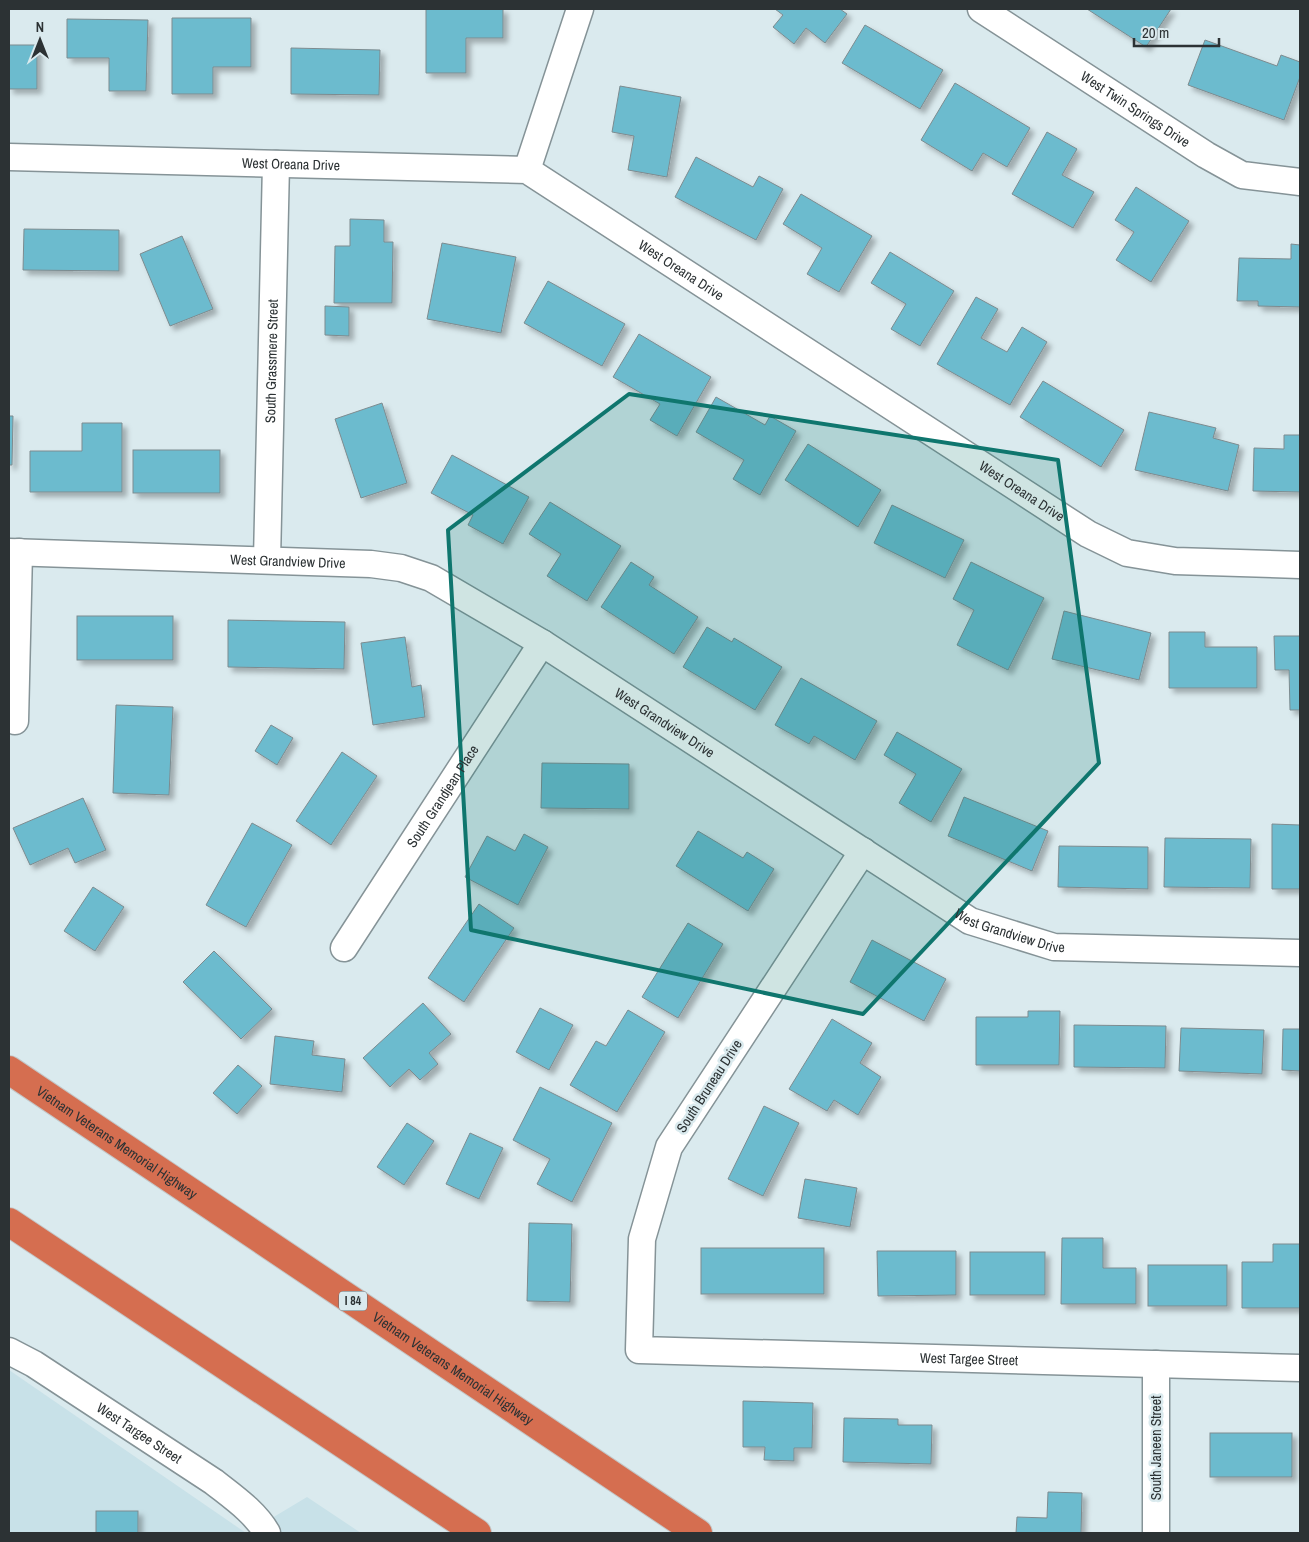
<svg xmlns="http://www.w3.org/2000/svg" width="1309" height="1542" viewBox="0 0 1309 1542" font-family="'Archivo Narrow',sans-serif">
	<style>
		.built { fill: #c8e1e8 }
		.building { fill: #6cbbce; stroke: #7d8b8f; filter: url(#shadow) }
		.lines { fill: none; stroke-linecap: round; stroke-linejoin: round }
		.street-casing { stroke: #859397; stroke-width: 29 }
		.highway-casing { stroke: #c4c6c6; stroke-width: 30 }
		.street { stroke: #fff; stroke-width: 26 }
		.highway { stroke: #d56e50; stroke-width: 28 }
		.marked { fill: #0f766e; fill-opacity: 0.2; stroke: #0f766e; stroke-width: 4; stroke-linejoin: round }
		.labels { text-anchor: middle; stroke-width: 5; stroke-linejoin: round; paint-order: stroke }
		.shield { fill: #daeaee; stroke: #60696c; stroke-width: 1 }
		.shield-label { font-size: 12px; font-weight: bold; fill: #2c3234 }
		.street-label { font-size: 14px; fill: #2c3234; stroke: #daeaee }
	</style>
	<defs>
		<filter id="shadow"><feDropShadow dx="4.5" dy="4.5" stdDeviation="2.5" flood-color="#0004"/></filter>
	</defs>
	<rect width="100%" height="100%" fill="#daeaee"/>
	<!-- built -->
	<g class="built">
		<path d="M9,1370l237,163h-237z"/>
		<path d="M307,1497l54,36h-114z"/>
	</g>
	<!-- building -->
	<g class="building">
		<path d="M426,9h77v29h-37v35h-40z"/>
		<path d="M775,9h65l7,5 -22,29 -19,-15 -12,16 -21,-17 10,-12z"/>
		<path d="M1087,9h84l-25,38z"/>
		<path d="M172,18h79v49h-38v27h-41z"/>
		<path d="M67,19l81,1 -2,71h-37v-33h-42z"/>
		<path d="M865,25l78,45 -23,39 -78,-46z"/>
		<path d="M1205,40l72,26 4,-11 19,7v15l-16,43 -96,-35z"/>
		<rect x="9" y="45" width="28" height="44"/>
		<path d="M291,48l89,2 -1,45 -88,-1z"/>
		<path d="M955,83l75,45 -23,39 -24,-14 -11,18 -51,-31z"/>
		<path d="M620,86l61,11 -14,80 -39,-7 6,-34 -22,-4z"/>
		<path d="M1047,132l30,17 -15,26 32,17 -21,36 -61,-34z"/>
		<path d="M696,157l57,30 6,-11 24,13 -27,51 -81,-43z"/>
		<path d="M1136,187l53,34 -38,61 -35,-22 18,-28 -19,-12z"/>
		<path d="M801,194l71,42 -33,56 -32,-18 15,-26 -39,-24z"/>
		<path d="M350,219l34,1v22h9l-1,61h-58l1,-57h15z"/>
		<path d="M24,229l95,1v41l-96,-1z"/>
		<path d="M182,236l31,73 -43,17 -30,-72z"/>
		<path d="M442,243l74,14 -15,76 -74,-14z"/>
		<path d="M1291,244l9,1v62l-42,-1v-5h-21l2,-43 52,1z"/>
		<path d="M890,252l64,39 -34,55 -29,-17 15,-25 -35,-21z"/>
		<path d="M548,281l77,43 -23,42 -78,-43z"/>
		<path d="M976,297l22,12 -17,29 26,14 15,-25 25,15 -37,63 -73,-41z"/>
		<path d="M325,306l24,1v29l-24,-1z"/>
		<path d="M639,334l72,43 -34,59 -27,-16 10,-16 -47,-27z"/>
		<path d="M1043,381l81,49 -23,37 -81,-50z"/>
		<path d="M716,397l49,28 5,-9 26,15 -36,64 -27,-16 11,-19 -48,-28z"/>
		<path d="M382,403l25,80 -46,15 -26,-79z"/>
		<path d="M1149,412l67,16 -3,10 26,7 -11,46 -93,-21z"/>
		<path d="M9,416h4l-1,49h-3z"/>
		<path d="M82,423h40v69h-92v-41h52z"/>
		<path d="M1284,435h16v57l-47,-1 1,-43 30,1z"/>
		<path d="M808,444l73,46 -23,37 -73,-47z"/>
		<rect x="133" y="450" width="87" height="43"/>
		<path d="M452,455l77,42 -26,47 -35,-19 5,-10 -42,-22z"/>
		<path d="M550,502l71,44 -34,55 -40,-25 14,-22 -32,-20z"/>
		<path d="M892,505l72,35 -19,38 -71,-35z"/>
		<path d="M631,562l23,15 -5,8 49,32 -24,37 -73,-47z"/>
		<path d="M971,562l73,36 -36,72 -51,-25 17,-35 -21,-11z"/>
		<path d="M1064,611l87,22 -12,47 -87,-21z"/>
		<rect x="77" y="616" width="96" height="44"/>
		<path d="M228,620l117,2 -1,47 -116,-2z"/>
		<path d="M707,627l25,15 2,-4 48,29 -27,43 -72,-43z"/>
		<path d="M1169,632h36v15h52v41h-88z"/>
		<path d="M1274,636h26v74h-10l-1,-40h-14z"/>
		<path d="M405,637l7,50 9,-2 4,32 -52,8 -12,-82z"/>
		<path d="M801,678l76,43 -22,39 -41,-24 -5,8 -34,-19z"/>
		<path d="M116,705l57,2 -4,88 -56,-2z"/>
		<path d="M271,725l22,13 -16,27 -22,-14z"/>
		<path d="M897,732l65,37 -31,53 -32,-19 17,-29 -32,-19z"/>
		<path d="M342,752l35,24 -46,69 -35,-24z"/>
		<path d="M542,763l87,1v45l-88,-1z"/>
		<path d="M964,797l84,34 -16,40 -84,-35z"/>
		<path d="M83,798l23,52 -31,13 -7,-15 -38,17 -17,-37z"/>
		<path d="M252,823l40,22 -46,82 -40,-22z"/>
		<path d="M1272,824l28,1v64h-28z"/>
		<path d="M698,831l45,27 4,-6 27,17 -26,42 -72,-45z"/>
		<path d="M524,834l24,13 -30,58 -53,-28 22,-41 28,15z"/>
		<path d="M1165,838l86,1 -1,49 -86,-1z"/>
		<path d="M1059,846l89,1v42l-90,-2z"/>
		<path d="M93,887l31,20 -29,44 -31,-20z"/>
		<path d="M479,904l35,24 -50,74 -36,-24z"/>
		<path d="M688,923l35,21 -45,74 -36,-21z"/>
		<path d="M872,940l74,39 -22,42 -74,-39z"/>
		<path d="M214,951l58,58 -31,30 -58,-57z"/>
		<path d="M423,1003l28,31 -22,19 9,11 -18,16 -11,-11 -19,18 -27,-29z"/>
		<path d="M540,1008l33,17 -24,45 -33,-18z"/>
		<path d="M628,1010l37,22 -48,80 -47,-27 26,-44 10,5z"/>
		<path d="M1028,1011h32l-1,54h-83v-48h52z"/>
		<path d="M832,1019l40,24 -12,20 21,14 -23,38 -24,-15 -7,11 -38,-22z"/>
		<path d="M1074,1025l92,1 -1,42 -91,-1z"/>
		<path d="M1181,1028l83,2 -2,44 -83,-3z"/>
		<path d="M1283,1029h17v42l-18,-1z"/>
		<path d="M275,1036l39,5 -2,14 33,4 -3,33 -72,-8z"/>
		<path d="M238,1065l24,21 -25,28 -24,-21z"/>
		<path d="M540,1087l72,36 -40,79 -35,-18 13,-25 -37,-19z"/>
		<path d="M764,1106l35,17 -36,73 -35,-17z"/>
		<path d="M407,1123l27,18 -30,44 -27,-18z"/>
		<path d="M470,1133l33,15 -24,51 -33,-15z"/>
		<path d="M805,1179l52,9 -7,39 -52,-9z"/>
		<path d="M529,1223l43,1 -2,78 -43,-1z"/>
		<path d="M1062,1238h41v30h33v36h-75z"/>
		<path d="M1273,1244h27v64h-58v-46h31z"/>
		<rect x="701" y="1248" width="123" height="46"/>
		<path d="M877,1251h79v44l-78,1z"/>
		<rect x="970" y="1252" width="75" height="43"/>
		<rect x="1148" y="1265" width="79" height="41"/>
		<path d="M743,1401l70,2 -1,45h-18v13l-30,-1 1,-13h-22z"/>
		<path d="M844,1418l54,1v6h34l-1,39 -88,-2z"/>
		<rect x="1210" y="1433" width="82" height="44"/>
		<path d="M1048,1492l34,1 -1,40h-65l1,-16 30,1z"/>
		<rect x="96" y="1511" width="42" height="22"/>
	</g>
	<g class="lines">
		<!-- street casing -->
		<g class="street-casing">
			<g id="street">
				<path id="s1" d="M981,9l225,146 36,20 58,7"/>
				<path id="s2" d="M9,157l518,13 561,364 39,19 48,8 125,4"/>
				<path d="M527,170l53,-161"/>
				<path id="s3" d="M9,552l362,12 30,4 30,10 111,65 428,278 84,26 246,6"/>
				<path id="s4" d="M267,560l9,-396"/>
				<path d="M15,721l4,-169"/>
				<path id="s5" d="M863,851l-194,296 -27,92 -3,111 661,18"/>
				<path id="s6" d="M344,948l198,-305"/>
				<path id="s7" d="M9,1351l25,13 180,118c19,15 41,30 53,51"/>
				<path d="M1156,1533v-169"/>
			</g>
		</g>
		<!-- highway casing -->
		<g class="highway-casing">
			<g id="highway">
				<path id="s8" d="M9,1070l689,463"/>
				<path d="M9,1222l468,311"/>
			</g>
		</g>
		<!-- street -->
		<use href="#street" class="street"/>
		<!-- highway -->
		<use href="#highway" class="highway"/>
	</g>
	<!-- marked area -->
	<path class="marked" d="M629,394l429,66 41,303 -236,251 -392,-84 -23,-400z"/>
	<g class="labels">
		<!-- shield labels -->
		<rect class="shield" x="339" y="1291.5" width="28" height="19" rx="4"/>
		<g class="shield-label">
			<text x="353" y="1305">I 84</text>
		</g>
		<!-- street labels -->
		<g class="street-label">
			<text dy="5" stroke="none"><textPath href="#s1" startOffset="184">West Twin Springs Drive</textPath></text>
			<text dy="5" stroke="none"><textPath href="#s2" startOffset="282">West Oreana Drive</textPath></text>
			<text dy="5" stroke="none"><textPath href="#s2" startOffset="702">West Oreana Drive</textPath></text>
			<text dy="5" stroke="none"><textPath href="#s4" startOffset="199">South Grassmere Street</textPath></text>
			<text dy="5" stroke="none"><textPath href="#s2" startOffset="1108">West Oreana Drive</textPath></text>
			<text dy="5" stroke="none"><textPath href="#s3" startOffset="279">West Grandview Drive</textPath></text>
			<text dy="5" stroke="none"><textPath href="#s3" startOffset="699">West Grandview Drive</textPath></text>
			<text dy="5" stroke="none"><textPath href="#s6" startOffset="181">South Grandjean Place</textPath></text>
			<text dy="5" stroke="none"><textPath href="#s3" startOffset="1104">West Grandview Drive</textPath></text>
			<text transform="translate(709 1086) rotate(-57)" y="5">South Bruneau Drive</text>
			<text dy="5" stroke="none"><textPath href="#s8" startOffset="130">Vietnam Veterans Memorial Highway</textPath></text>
			<text dy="5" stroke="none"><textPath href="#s5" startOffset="891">West Targee Street</textPath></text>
			<text dy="5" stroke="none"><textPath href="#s8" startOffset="535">Vietnam Veterans Memorial Highway</textPath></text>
			<text dy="5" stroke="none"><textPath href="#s7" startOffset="154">West Targee Street</textPath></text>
			<text transform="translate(1156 1448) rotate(-90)" y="5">South Janeen Street</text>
		</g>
	</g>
	<!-- border -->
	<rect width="1309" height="1542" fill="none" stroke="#2c3234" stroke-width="20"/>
	<!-- north arrow -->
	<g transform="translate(40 40)" stroke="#daeaee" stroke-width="4" paint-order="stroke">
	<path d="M0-4L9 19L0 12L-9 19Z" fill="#2c3234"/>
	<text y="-8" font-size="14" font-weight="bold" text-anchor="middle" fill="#2c3234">N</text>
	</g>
	<!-- scale -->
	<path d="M1134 38v8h85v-8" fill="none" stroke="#2c3234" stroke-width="2.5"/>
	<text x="1142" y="38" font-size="15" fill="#2c3234" stroke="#daeaee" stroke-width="4" paint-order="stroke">20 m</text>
</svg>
